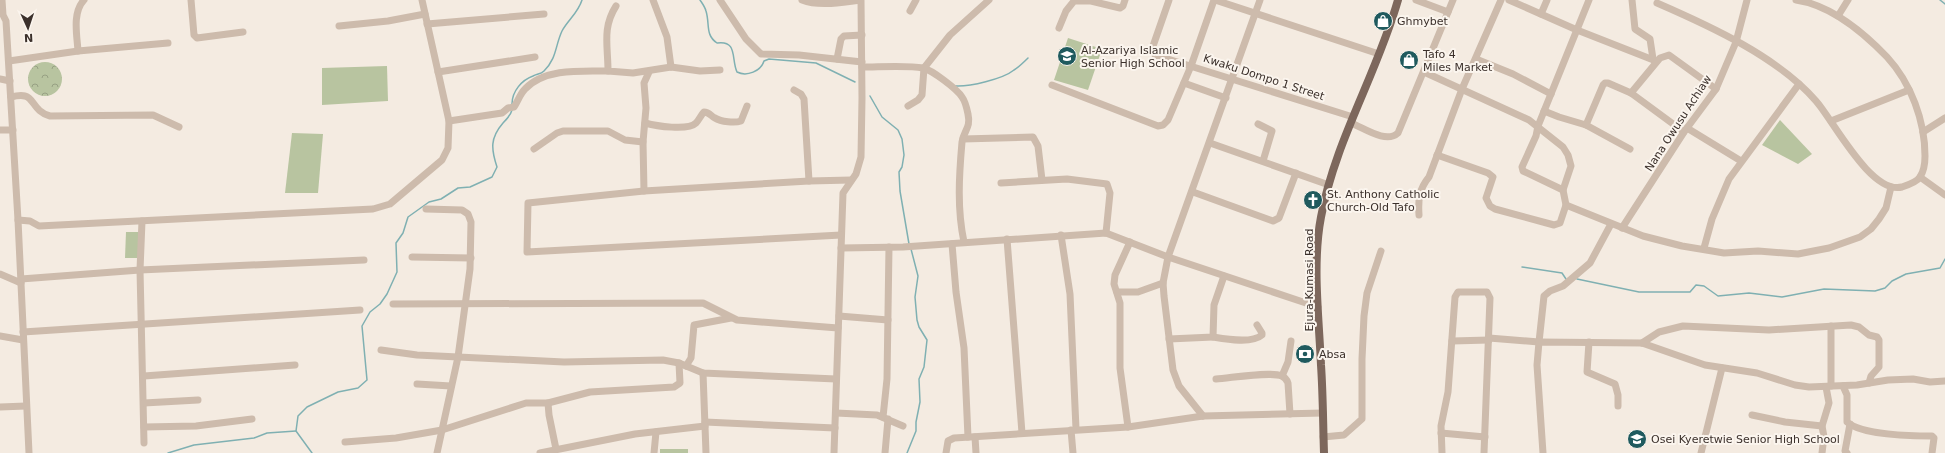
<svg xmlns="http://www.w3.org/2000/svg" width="1945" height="453" viewBox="0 0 1945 453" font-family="'DejaVu Sans',sans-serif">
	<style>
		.forest { fill: url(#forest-crowns) }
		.garden { fill: #b8c4a0 }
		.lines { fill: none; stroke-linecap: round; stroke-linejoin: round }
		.stream { stroke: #7fb0b2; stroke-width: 1.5 }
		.minor { stroke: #cdbbac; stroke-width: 7 }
		.major { stroke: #7d675c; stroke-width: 8 }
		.labels { text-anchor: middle; stroke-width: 4; stroke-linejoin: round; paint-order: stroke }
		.poi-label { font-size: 11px; fill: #3b302b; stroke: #fbf5ee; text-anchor: start }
		.street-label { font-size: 11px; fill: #3b302b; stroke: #fbf5ee }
	</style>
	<defs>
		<pattern id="forest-crowns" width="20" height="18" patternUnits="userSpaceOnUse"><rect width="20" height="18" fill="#b8c4a0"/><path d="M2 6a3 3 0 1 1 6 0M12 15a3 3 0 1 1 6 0" fill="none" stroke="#97a083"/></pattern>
	</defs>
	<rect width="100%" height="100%" fill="#f4ebe1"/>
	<!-- forest -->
	<circle class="forest" cx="45" cy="79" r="17"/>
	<!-- garden -->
	<g class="garden">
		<path d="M1068,38l34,11 -14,41 -34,-10z"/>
		<path d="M387,66l1,35 -66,4v-37z"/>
		<path d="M1780,120l32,34 -14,10 -36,-19z"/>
		<path d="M292,133l31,1 -5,59h-33z"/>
		<path d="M126,232h13l-1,26h-13z"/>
		<rect x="660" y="449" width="28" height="4"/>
	</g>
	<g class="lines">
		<!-- stream -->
		<g class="stream">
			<path d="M700,0c2,3 5,7 6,11 4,13 -1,24 11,32 21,-3 14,16 20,29 10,5 24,-1 27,-11l5,-2 47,4 39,19"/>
			<path d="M1940,0l5,4"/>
			<path d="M955,86c14,1 48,-7 59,-16 5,-3 10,-8 14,-12"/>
			<path d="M870,96l12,21 16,13 4,9 2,16 -2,12 -3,5 1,19 9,53"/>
			<path d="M512,104c0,-13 10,-24 21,-28 4,-2 8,-2 11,-5 13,-13 11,-25 18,-40 6,-11 16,-18 20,-31"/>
			<path d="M1522,267l40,6 4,6"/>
			<path d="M1577,279l62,13h51l6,-7 8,1 14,10 31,-3 33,4 42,-8 51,2 10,-3 7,-7 14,-7 34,-6 5,-9"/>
			<path d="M168,453l26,-8 60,-7 13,-5 29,-2"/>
			<path d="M312,453l-16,-22 2,-15 9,-9 31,-15 20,-4 9,-8 -5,-54 8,-14 10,-8 7,-10 10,-22 -1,-29 7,-10 5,-16 21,-15 12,-3 17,-11 12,-1 22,-10 5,-10c-6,-18 -7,-29 6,-44 4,-4 8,-9 9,-13"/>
			<path d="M907,453l9,-22v-9l4,-20 -1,-23 5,-12 3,-27 -8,-13 -2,-7 -2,-23 3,-21 -7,-27"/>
		</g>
		<!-- minor -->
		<g class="minor">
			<path d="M2,0l1,15 3,6 12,199 11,233"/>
			<path d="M191,0l3,35 3,3 46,-6"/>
			<path d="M653,0l14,37 4,30"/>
			<path d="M720,0l26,39 15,15 38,1 63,7"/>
			<path d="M802,0c18,7 41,2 59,0l1,98 -1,59 -5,17 -13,19 -9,260"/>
			<path d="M1169,0l-17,49 3,6 198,62"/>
			<path d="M1215,0l164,54"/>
			<path d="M1416,0l32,12"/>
			<path d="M1509,0l68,30 79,31"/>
			<path d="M1632,0l3,29 15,10 3,20"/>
			<path d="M1657,3c53,23 121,54 159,98 17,19 55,94 86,86 6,-2 15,-5 18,-10 4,-6 5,-15 5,-21 0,-35 -14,-73 -38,-99 -24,-25 -56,-52 -91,-57"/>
			<path d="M616,6c-14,22 -8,40 -8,65l25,2 38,-6 29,4 20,-1"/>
			<path d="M910,11l6,-11"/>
			<path d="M1541,14l6,-14"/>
			<path d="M1838,16l10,-16"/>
			<path d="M427,24l117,-10"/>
			<path d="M339,26l49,-5 37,-7"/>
			<path d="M1059,28l7,-17 8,-10h17l29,7 3,-2 2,-6"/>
			<path d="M78,51c-1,-16 -6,-38 6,-51"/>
			<path d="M837,59l4,-20 3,-3 18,-1"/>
			<path d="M1476,59l37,15 38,20"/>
			<path d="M9,61l69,-10 90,-8"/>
			<path d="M862,67c17,0 46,-2 61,1 9,2 34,21 39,29 3,4 5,12 6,17 3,14 -4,16 -6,28 -3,34 -5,67 2,100"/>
			<path d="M438,72l97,-15"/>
			<path d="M1424,72l105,48 34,27 5,8 3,11 -8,24 3,15 -6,18 -6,2 -59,-16 -5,-3 -4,-8 7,-21 -5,-4 -51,-18"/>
			<path d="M0,79l10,2"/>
			<path d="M1184,83l42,15"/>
			<path d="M1052,85l106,41 5,-1 5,-5 23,-54 23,-66"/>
			<path d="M794,90l7,4 3,5 5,82"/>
			<path d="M1631,93l29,-35 9,-3 47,34"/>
			<path d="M11,97c4,-1 10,-2 14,-1 9,2 9,16 25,20l103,-1 26,12"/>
			<path d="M908,106l10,-6 4,-5 2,-27 26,-33 39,-35"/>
			<path d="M1544,111l15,6 27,8 44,24"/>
			<path d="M449,121l53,-8 6,-5 6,-1c4,-6 6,-13 11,-18 20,-21 57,-18 83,-18"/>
			<path d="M1831,121l78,-31"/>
			<path d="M645,123c11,3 43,8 51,0 3,-3 5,-8 8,-11 5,0 7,4 11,6 6,4 20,5 26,3l6,-15"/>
			<path d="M1351,123c13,5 35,21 47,10l55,-133"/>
			<path d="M1258,124l14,7 -9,30"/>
			<path d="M1586,125l17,-40 2,-2h3l23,10 53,39"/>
			<path d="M1687,128l54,33"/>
			<path d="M0,130h13"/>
			<path d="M1923,132l22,-14"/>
			<path d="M963,139l70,-2 5,9 4,34"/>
			<path d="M1210,143l119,42"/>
			<path d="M534,149l23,-16 6,-2h45l17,9 18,2"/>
			<path d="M1920,177l25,18"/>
			<path d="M1001,183l66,-4 40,5 3,9 -4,40"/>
			<path d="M1563,190l-40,-19 -1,-4 14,-31 2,-10 51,-126"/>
			<path d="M644,191l-1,-49 3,-34 -2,-25 5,-11"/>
			<path d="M1193,192l80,29 6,-3 17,-45"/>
			<path d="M1566,205l77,31 39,10 42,7 34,-2 40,3 31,-6 31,-11 11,-8 8,-10 7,-11 5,-21"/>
			<path d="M426,209l36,1 6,4 3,8 -1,47 -12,88 -21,96"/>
			<path d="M1419,215c-1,-15 0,-26 10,-38l33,-88 39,-89"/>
			<path d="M18,220l12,1 9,5 334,-17 17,-5 52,-44 6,-12 1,-27 -27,-121"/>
			<path d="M142,221l-2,49 4,173"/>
			<path d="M1622,228l62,-96 32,-43 20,-47 11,-42"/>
			<path d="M841,235l-314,17 1,-49 116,-12 165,-10 42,-1"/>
			<path d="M1061,235l9,59 6,135"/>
			<path d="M1007,239l15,194"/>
			<path d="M952,244l4,48 8,56 4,89"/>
			<path d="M841,248l62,-1 203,-14 62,24 150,50"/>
			<path d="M1704,248l8,-29 17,-40 70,-95"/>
			<path d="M412,257l59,1"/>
			<path d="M0,274l21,9"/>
			<path d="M21,279l119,-9 224,-10"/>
			<path d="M1117,292h21l25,-9"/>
			<path d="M393,304l310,-1 34,17 101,8"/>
			<path d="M839,316l49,4"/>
			<path d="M1831,326v60"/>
			<path d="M23,332l337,-22"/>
			<path d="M0,336l23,4"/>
			<path d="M1213,337c12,2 39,7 49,-2v-2l-5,-8"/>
			<path d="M1489,338l50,4 5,-46 6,-5 13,-5 27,-23 21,-39"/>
			<path d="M1169,339l44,-2 1,-32 10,-29"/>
			<path d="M1452,341l37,-1"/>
			<path d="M1589,342l-2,30 28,12 3,11v11"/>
			<path d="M1642,343l17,-11 24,-6 86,4 82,-5 8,2 10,8 8,2 2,3v27l-8,9 -2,7"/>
			<path d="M381,350l36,5 147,7 99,-2 16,3 24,10 133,6"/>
			<path d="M686,366l5,-8 3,-33 37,-7"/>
			<path d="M703,373l3,80"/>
			<path d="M144,376l151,-11"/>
			<path d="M1282,376l6,-14 3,-21"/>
			<path d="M1216,379c15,-1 54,-8 66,-3 4,2 5,4 6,7l2,31"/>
			<path d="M417,384l34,2"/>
			<path d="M1843,386l4,9v27c14,13 66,14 85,14l2,2 -2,15"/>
			<path d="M144,403l54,-3"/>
			<path d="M548,403l42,-11 84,-5 6,-4 -1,-20"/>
			<path d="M0,407l26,-1"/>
			<path d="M836,413l41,2 26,11"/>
			<path d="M1752,415l33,7 37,4"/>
			<path d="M1203,416l-24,-30 -6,-16 -9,-74 -1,-13 5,-26 92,-257"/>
			<path d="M883,417l4,-38 2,-132"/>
			<path d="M705,422l130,6"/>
			<path d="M144,427l52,-1 56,-7"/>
			<path d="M1128,427l-8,-59v-65l-6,-19 1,-9 15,-33"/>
			<path d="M1071,430l2,23"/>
			<path d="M1441,433l44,4"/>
			<path d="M975,437l1,16"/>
			<path d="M1323,437l21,-2 18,-16v-60l2,-43 3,-23 14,-42"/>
			<path d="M345,442l51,-4 46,-8 84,-27h22l1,12 7,34"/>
			<path d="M540,453l95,-19 70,-8"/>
			<path d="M654,453l2,-21"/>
			<path d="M885,453l3,-34"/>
			<path d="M946,453l2,-12 6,-3 174,-11 75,-11 120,-3"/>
			<path d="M1442,453l-1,-27 7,-34 7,-95 3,-5h29l3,6 -6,155"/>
			<path d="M1543,453l-6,-88 2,-23 103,1 63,22 52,8 38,12 14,2 48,-2 31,-5 25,-1 17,3 15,-1"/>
			<path d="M1701,453l21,-85"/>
			<path d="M1822,453l2,-16 -2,-11 7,-23 -3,-16"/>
			<path d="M1847,453l-2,-2 5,-27"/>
		</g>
		<!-- major -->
		<path class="major" d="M1324,453c-1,-29 -1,-59 -3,-88 -2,-47 -9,-101 0,-148 14,-76 56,-143 77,-217"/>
	</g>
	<!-- icons -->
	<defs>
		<g id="shop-disc" transform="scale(1)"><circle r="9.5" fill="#1f5a5e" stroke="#fbf5ee"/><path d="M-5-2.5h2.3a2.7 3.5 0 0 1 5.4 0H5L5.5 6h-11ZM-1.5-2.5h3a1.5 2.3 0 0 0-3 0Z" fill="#fff"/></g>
		<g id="school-disc" transform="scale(1)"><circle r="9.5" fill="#1f5a5e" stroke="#fbf5ee"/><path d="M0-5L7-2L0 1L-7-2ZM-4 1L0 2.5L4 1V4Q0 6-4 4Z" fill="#fff"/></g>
		<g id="church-disc" transform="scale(1)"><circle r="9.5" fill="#1f5a5e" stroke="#fbf5ee"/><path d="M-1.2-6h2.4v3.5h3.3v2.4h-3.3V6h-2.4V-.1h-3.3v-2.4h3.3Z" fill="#fff"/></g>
		<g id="bank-disc" transform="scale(1)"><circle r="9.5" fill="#1f5a5e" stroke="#fbf5ee"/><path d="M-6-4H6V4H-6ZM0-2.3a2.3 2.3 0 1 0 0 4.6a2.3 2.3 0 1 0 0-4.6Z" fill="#fff"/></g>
	</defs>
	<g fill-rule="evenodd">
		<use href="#shop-disc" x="1383" y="21"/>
		<use href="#school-disc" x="1067" y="56"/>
		<use href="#shop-disc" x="1409" y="60"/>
		<use href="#church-disc" x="1313" y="200"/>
		<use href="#bank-disc" x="1305" y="354"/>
		<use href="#school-disc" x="1637" y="439"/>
	</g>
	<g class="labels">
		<!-- poi labels -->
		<g class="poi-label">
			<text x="1397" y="25">Ghmybet</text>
			<text x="1081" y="54">Al-Azariya Islamic<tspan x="1081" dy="13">Senior High School</tspan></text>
			<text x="1423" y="58">Tafo 4<tspan x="1423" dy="13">Miles Market</tspan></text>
			<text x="1327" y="198">St. Anthony Catholic<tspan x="1327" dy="13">Church-Old Tafo</tspan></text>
			<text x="1319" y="358">Absa</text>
			<text x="1651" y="443">Osei Kyeretwie Senior High School</text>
		</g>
		<!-- street labels -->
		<g class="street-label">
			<text transform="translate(1264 77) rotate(18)" y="4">Kwaku Dompo 1 Street</text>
			<text transform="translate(1678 123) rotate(-57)" y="4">Nana Owusu Achiaw</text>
			<text transform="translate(1309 280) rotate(-90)" y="4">Ejura-Kumasi Road</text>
		</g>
	</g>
	<!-- north arrow -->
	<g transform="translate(28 28) rotate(177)" stroke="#fbf5ee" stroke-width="3" paint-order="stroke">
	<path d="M0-3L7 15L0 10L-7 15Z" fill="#3b302b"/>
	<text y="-6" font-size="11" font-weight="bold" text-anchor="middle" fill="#3b302b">N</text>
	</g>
</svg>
